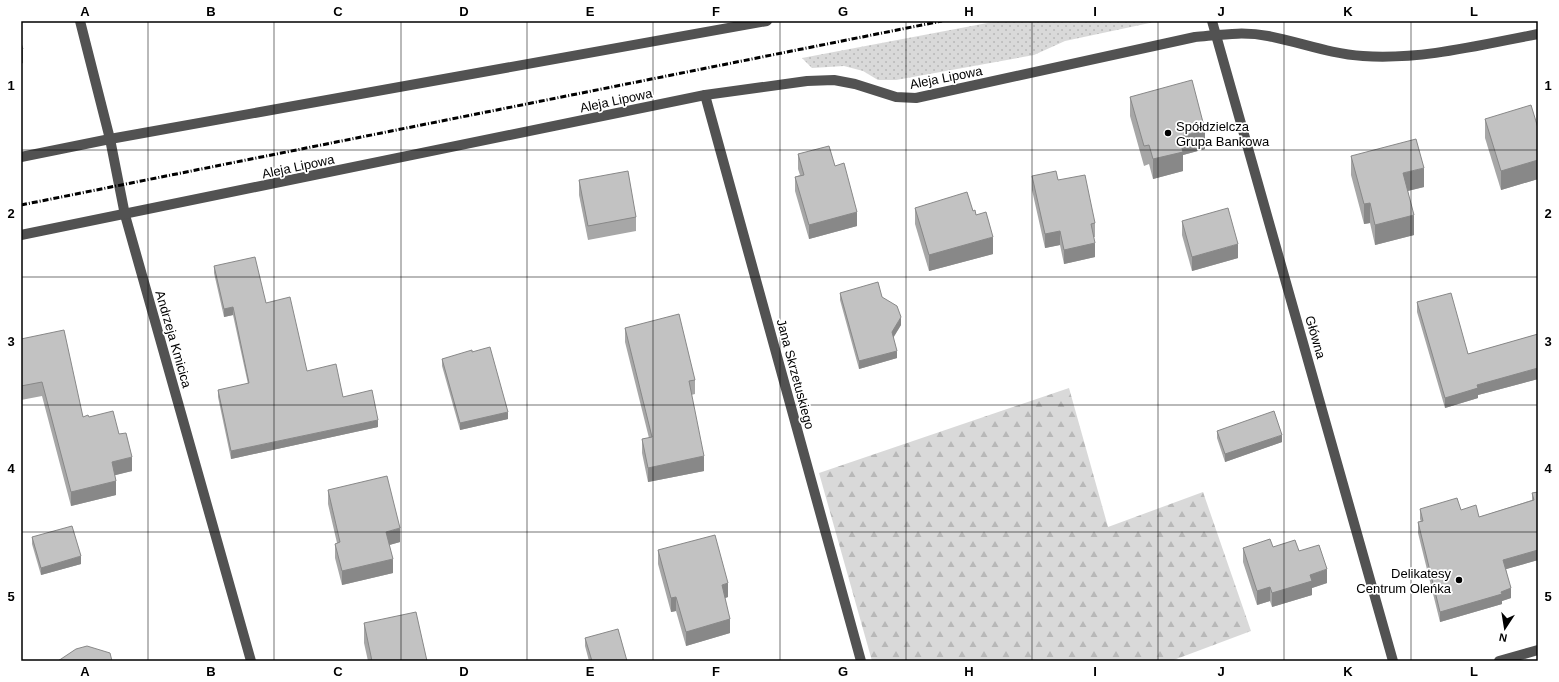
<svg xmlns="http://www.w3.org/2000/svg" width="1559" height="682" viewBox="0 0 1559 682" font-family="Arial,sans-serif">
	<style>
		.grass { fill: url(#grass-dots) }
		.forest { fill: url(#forest-firs) }
		.lines { fill: none; stroke-linecap: round; stroke-linejoin: round }
		.minor { stroke: #525252; stroke-width: 10 }
		.rail { stroke: #000; stroke-width: 3; stroke-dasharray: 6 2 1 2; stroke-linecap: butt }
		.wall { fill: #a7a7a7 }
		.shaded-wall { fill: #888 }
		.building { fill: #c2c2c2; stroke: #888 }
		.grid { fill: none; stroke: #000; stroke-width: 1; stroke-opacity: 0.55 }
		.poi-dot { fill: #000; stroke: #fff; stroke-width: 1.5 }
		.labels { text-anchor: middle; stroke-width: 3.5; stroke-linejoin: round; paint-order: stroke }
		.street-label { font-size: 13px; fill: #000; stroke: #fff }
		.poi-label { font-size: 13px; fill: #000; stroke: #fff; text-anchor: start }
		.neatline { fill: none; stroke: #000; stroke-width: 1.5 }
		.grid-label { font-size: 13px; text-anchor: middle; font-weight: bold; fill: #000 }
	</style>
	<defs>
		<pattern id="grass-dots" width="8" height="8" patternUnits="userSpaceOnUse"><rect width="8" height="8" fill="#d9d9d9"/><path d="M2 2h.1M6 6h.1" fill="none" stroke="#b8b8b8" stroke-width="1.8" stroke-linecap="round"/></pattern>
		<pattern id="forest-firs" width="22" height="20" patternUnits="userSpaceOnUse"><rect width="22" height="20" fill="#d9d9d9"/><path d="M5 1l3.5 6h-7zM16 11l3.5 6h-7z" fill="#b8b8b8"/></pattern>
	</defs>
	<rect width="100%" height="100%" fill="#fff"/>
	<!-- grass -->
	<path class="grass" d="M998,21h161l-94,20 -31,14 -138,25h-18l-15,-9 -19,-5 -32,2 -10,-10z"/>
	<!-- forest -->
	<path class="forest" d="M1069,388l39,139 95,-35 48,139 -80,30h-299l-53,-188z"/>
	<g class="lines">
		<!-- minor -->
		<g class="minor">
			<path d="M80,21l30,118 15,76 126,446"/>
			<path d="M1212,21l181,640"/>
			<path d="M705,95l156,566"/>
			<path d="M21,157l89,-18 657,-118"/>
			<path d="M21,235l684,-140 102,-14 27,-1 21,4 41,13 20,1 279,-61c24,-2 48,-6 73,-1 32,6 61,18 95,20 59,4 117,-11 175,-22"/>
			<path d="M1499,661l39,-11"/>
		</g>
		<!-- rail -->
		<path class="rail" d="M21,205l921,-184"/>
	</g>
	<!-- wall -->
	<g class="wall">
		<path d="M1130,97l75,52 -22,6v16l-30,8 -4,-15 -5,2 -14,-50z"/>
		<path d="M1485,119l53,9v51l-37,11 -16,-52z"/>
		<path d="M798,154l37,12 22,60 -48,13 -14,-48v-14l5,-2 -2,-6z"/>
		<path d="M1351,156l73,31 -16,4 6,44 -39,10 -5,-22 -6,1 -13,-49z"/>
		<path d="M1032,176l26,4 37,43v14h-1l1,20 -31,7 -4,-19 -15,3 -13,-58z"/>
		<path d="M579,180l57,37v14l-48,9 -9,-45z"/>
		<path d="M915,208l61,7 17,39 -64,17 -14,-47z"/>
		<path d="M1182,221l56,37 -46,13 -10,-36z"/>
		<path d="M214,266l52,37 41,68 36,26 35,30 -147,32 -13,-62v-7l30,-6 -15,-69 -9,2 -10,-44z"/>
		<path d="M840,293l61,32 -8,12 4,21 -38,11 -19,-69z"/>
		<path d="M1417,302l51,52 70,-20v45l-60,16v3l-33,10 -28,-96z"/>
		<path d="M625,328l70,52v14l-4,1 13,76 -56,11 -6,-29v-14l7,-1 -24,-96z"/>
		<path d="M21,339l62,78h6l30,17 13,37 -17,4 1,20 -45,11 -29,-110 -21,4z"/>
		<path d="M472,352l36,67 -48,11 -18,-64v-7z"/>
		<path d="M1217,431l65,11 -57,20 -8,-24z"/>
		<path d="M328,490l72,52 -11,3 4,28 -51,12 -7,-27v-14l2,-1 -9,-39z"/>
		<path d="M1538,492v68l-32,9 5,29 -9,3v3l-62,18 -22,-89v-11h3l-1,-3v-10l41,1 18,7 53,-17v-7z"/>
		<path d="M32,537l49,27 -40,11 -9,-31z"/>
		<path d="M1273,547l26,4 28,32 -15,5v7l-40,12 -2,-6 -13,4 -14,-43v-14z"/>
		<path d="M658,550l70,47 -3,1 5,35 -44,13 -10,-35 -5,1 -13,-48z"/>
		<path d="M364,623l63,38h-59l-4,-18z"/>
		<path d="M585,638l42,23h-38l-4,-15z"/>
	</g>
	<!-- shaded-wall -->
	<g class="shaded-wall">
		<path d="M23,49v14l-2,1v-14z"/>
		<path d="M1205,130v19l-22,6v16l-30,8v-20l26,-22z"/>
		<path d="M1538,160v19l-37,11v-19z"/>
		<path d="M1424,168v19l-21,5v-19z"/>
		<path d="M1370,203v20l-6,1v-20z"/>
		<path d="M857,212v14l-48,13v-14z"/>
		<path d="M1414,215v20l-39,10v-20z"/>
		<path d="M1060,231v14l-15,3v-14z"/>
		<path d="M993,237v17l-64,17v-16z"/>
		<path d="M1095,243v14l-31,7v-14z"/>
		<path d="M1238,244v14l-46,13v-14z"/>
		<path d="M233,307v8l-9,2v-8z"/>
		<path d="M901,317v8l-9,15v-8z"/>
		<path d="M897,351v7l-38,11v-8z"/>
		<path d="M1538,368v11l-60,16v3l-33,10v-10l32,-13z"/>
		<path d="M508,412v7l-48,11v-7z"/>
		<path d="M378,420v7l-147,32v-8z"/>
		<path d="M1282,435v7l-57,20v-8z"/>
		<path d="M704,456v15l-56,11v-14z"/>
		<path d="M132,457v14l-20,5v-14z"/>
		<path d="M116,481v14l-45,11v-14z"/>
		<path d="M400,528v14l-14,4v-14z"/>
		<path d="M1538,550v10l-35,10v-10z"/>
		<path d="M81,556v8l-40,11v-7z"/>
		<path d="M393,559v14l-51,12v-14z"/>
		<path d="M1327,569v14l-15,5v7l-40,12v-14l38,-18z"/>
		<path d="M728,583v14l-6,2v-14z"/>
		<path d="M1270,587v14l-13,4v-14z"/>
		<path d="M1511,588v10l-9,3v3l-62,18v-10z"/>
		<path d="M676,597v14l-5,1v-14z"/>
		<path d="M730,619v14l-44,13v-14z"/>
	</g>
	<!-- building -->
	<g class="building">
		<path d="M21,43l2,6 -2,1z"/>
		<path d="M1192,80l13,50 -26,7 4,15 -30,7 -4,-14 -5,1 -14,-49z"/>
		<path d="M1531,105l7,23v32l-37,11 -16,-52z"/>
		<path d="M1416,139l8,29 -21,5 11,42 -39,10 -5,-22 -6,1 -13,-48z"/>
		<path d="M829,146l6,20 9,-3 13,49 -48,13 -14,-48 9,-2 -6,-21z"/>
		<path d="M628,171l8,46 -48,9 -9,-46z"/>
		<path d="M1056,171l2,9 27,-5 10,48 -4,1 4,19 -31,7 -4,-19 -15,3 -13,-58z"/>
		<path d="M967,192l6,19 2,-1 1,5 10,-3 7,25 -64,18 -14,-47z"/>
		<path d="M1228,208l10,36 -46,13 -10,-36z"/>
		<path d="M255,257l11,46 24,-6 17,74 29,-7 7,33 29,-7 6,30 -147,31 -13,-61 31,-7 -16,-76 -9,2 -10,-43z"/>
		<path d="M878,282l4,15 15,9 4,11 -9,15 5,19 -38,10 -19,-68z"/>
		<path d="M1451,293l17,61 70,-20v34l-61,17 1,3 -33,10 -28,-96z"/>
		<path d="M679,314l16,66 -6,1 15,75 -56,12 -6,-29 10,-2 -27,-109z"/>
		<path d="M64,330l19,87 5,-2 1,2 24,-6 6,23 7,-1 6,24 -20,5 4,19 -45,11 -29,-110 -21,4v-47z"/>
		<path d="M490,347l18,65 -48,11 -18,-64 30,-9v2z"/>
		<path d="M1274,411l8,24 -57,19 -8,-23z"/>
		<path d="M387,476l13,52 -14,4 7,27 -51,12 -7,-27 5,-2 -12,-52z"/>
		<path d="M1538,492v58l-35,10 8,28 -10,4 1,2 -62,18 -22,-90 5,-1 -3,-12 37,-11 4,12 15,-5 3,12 55,-17 -2,-7z"/>
		<path d="M72,526l9,30 -40,12 -9,-31z"/>
		<path d="M715,535l13,48 -6,2 8,34 -44,13 -10,-35 -5,1 -13,-48z"/>
		<path d="M1270,539l3,8 22,-7 4,11 20,-6 8,24 -17,6 2,6 -40,12 -2,-6 -13,4 -14,-43z"/>
		<path d="M416,612l11,49h-55l-8,-38z"/>
		<path d="M618,629l9,32h-35l-7,-23z"/>
		<path d="M87,646l23,7 2,8h-54l18,-12z"/>
	</g>
	<!-- grid -->
	<path class="grid" d="M148,21v640M274,21v640M401,21v640M527,21v640M653,21v640M780,21v640M906,21v640M1032,21v640M1158,21v640M1284,21v640M1411,21v640M21,150h1517M21,277h1517M21,405h1517M21,532h1517"/>
	<!-- markers -->
	<g class="poi-dot">
		<circle cx="1168" cy="133" r="4"/>
		<circle cx="1459" cy="580" r="4"/>
	</g>
	<g class="labels">
		<!-- street labels -->
		<g class="street-label">
			<text transform="translate(946 77) rotate(-11)" y="5">Aleja Lipowa</text>
			<text transform="translate(616 100) rotate(-12)" y="5">Aleja Lipowa</text>
			<text transform="translate(298 166) rotate(-12)" y="5">Aleja Lipowa</text>
			<text transform="translate(1316 337) rotate(74)" y="5">Główna</text>
			<text transform="translate(174 339) rotate(74)" y="5">Andrzeja Kmicica</text>
			<text transform="translate(796 374) rotate(75)" y="5">Jana Skrzetuskiego</text>
		</g>
		<!-- poi labels -->
		<g class="poi-label">
			<text x="1176" y="131">Spółdzielcza<tspan x="1176" dy="15">Grupa Bankowa</tspan></text>
			<text x="1451" y="578" text-anchor="end">Delikatesy<tspan x="1451" dy="15">Centrum Oleńka</tspan></text>
		</g>
	</g>
	<!-- border -->
	<rect width="1559" height="682" fill="none" stroke="#ffffff" stroke-width="44"/>
	<!-- north arrow -->
	<g transform="translate(1505 628) rotate(192)" stroke="#ffffff" stroke-width="3" paint-order="stroke">
	<path d="M0-3L7 15L0 10L-7 15Z" fill="#000000"/>
	<text y="-6" font-size="11" font-weight="bold" text-anchor="middle" fill="#000000">N</text>
	</g>
	<rect x="22" y="22" width="1515" height="638" class="neatline"/>
	<g class="grid-label">
		<text x="85" y="16">A</text>
		<text x="211" y="16">B</text>
		<text x="338" y="16">C</text>
		<text x="464" y="16">D</text>
		<text x="590" y="16">E</text>
		<text x="716" y="16">F</text>
		<text x="843" y="16">G</text>
		<text x="969" y="16">H</text>
		<text x="1095" y="16">I</text>
		<text x="1221" y="16">J</text>
		<text x="1348" y="16">K</text>
		<text x="1474" y="16">L</text>
		<text x="11" y="90">1</text>
		<text x="1548" y="90">1</text>
		<text x="11" y="218">2</text>
		<text x="1548" y="218">2</text>
		<text x="11" y="346">3</text>
		<text x="1548" y="346">3</text>
		<text x="11" y="473">4</text>
		<text x="1548" y="473">4</text>
		<text x="11" y="601">5</text>
		<text x="1548" y="601">5</text>
		<text x="85" y="676">A</text>
		<text x="211" y="676">B</text>
		<text x="338" y="676">C</text>
		<text x="464" y="676">D</text>
		<text x="590" y="676">E</text>
		<text x="716" y="676">F</text>
		<text x="843" y="676">G</text>
		<text x="969" y="676">H</text>
		<text x="1095" y="676">I</text>
		<text x="1221" y="676">J</text>
		<text x="1348" y="676">K</text>
		<text x="1474" y="676">L</text>
	</g>
</svg>
